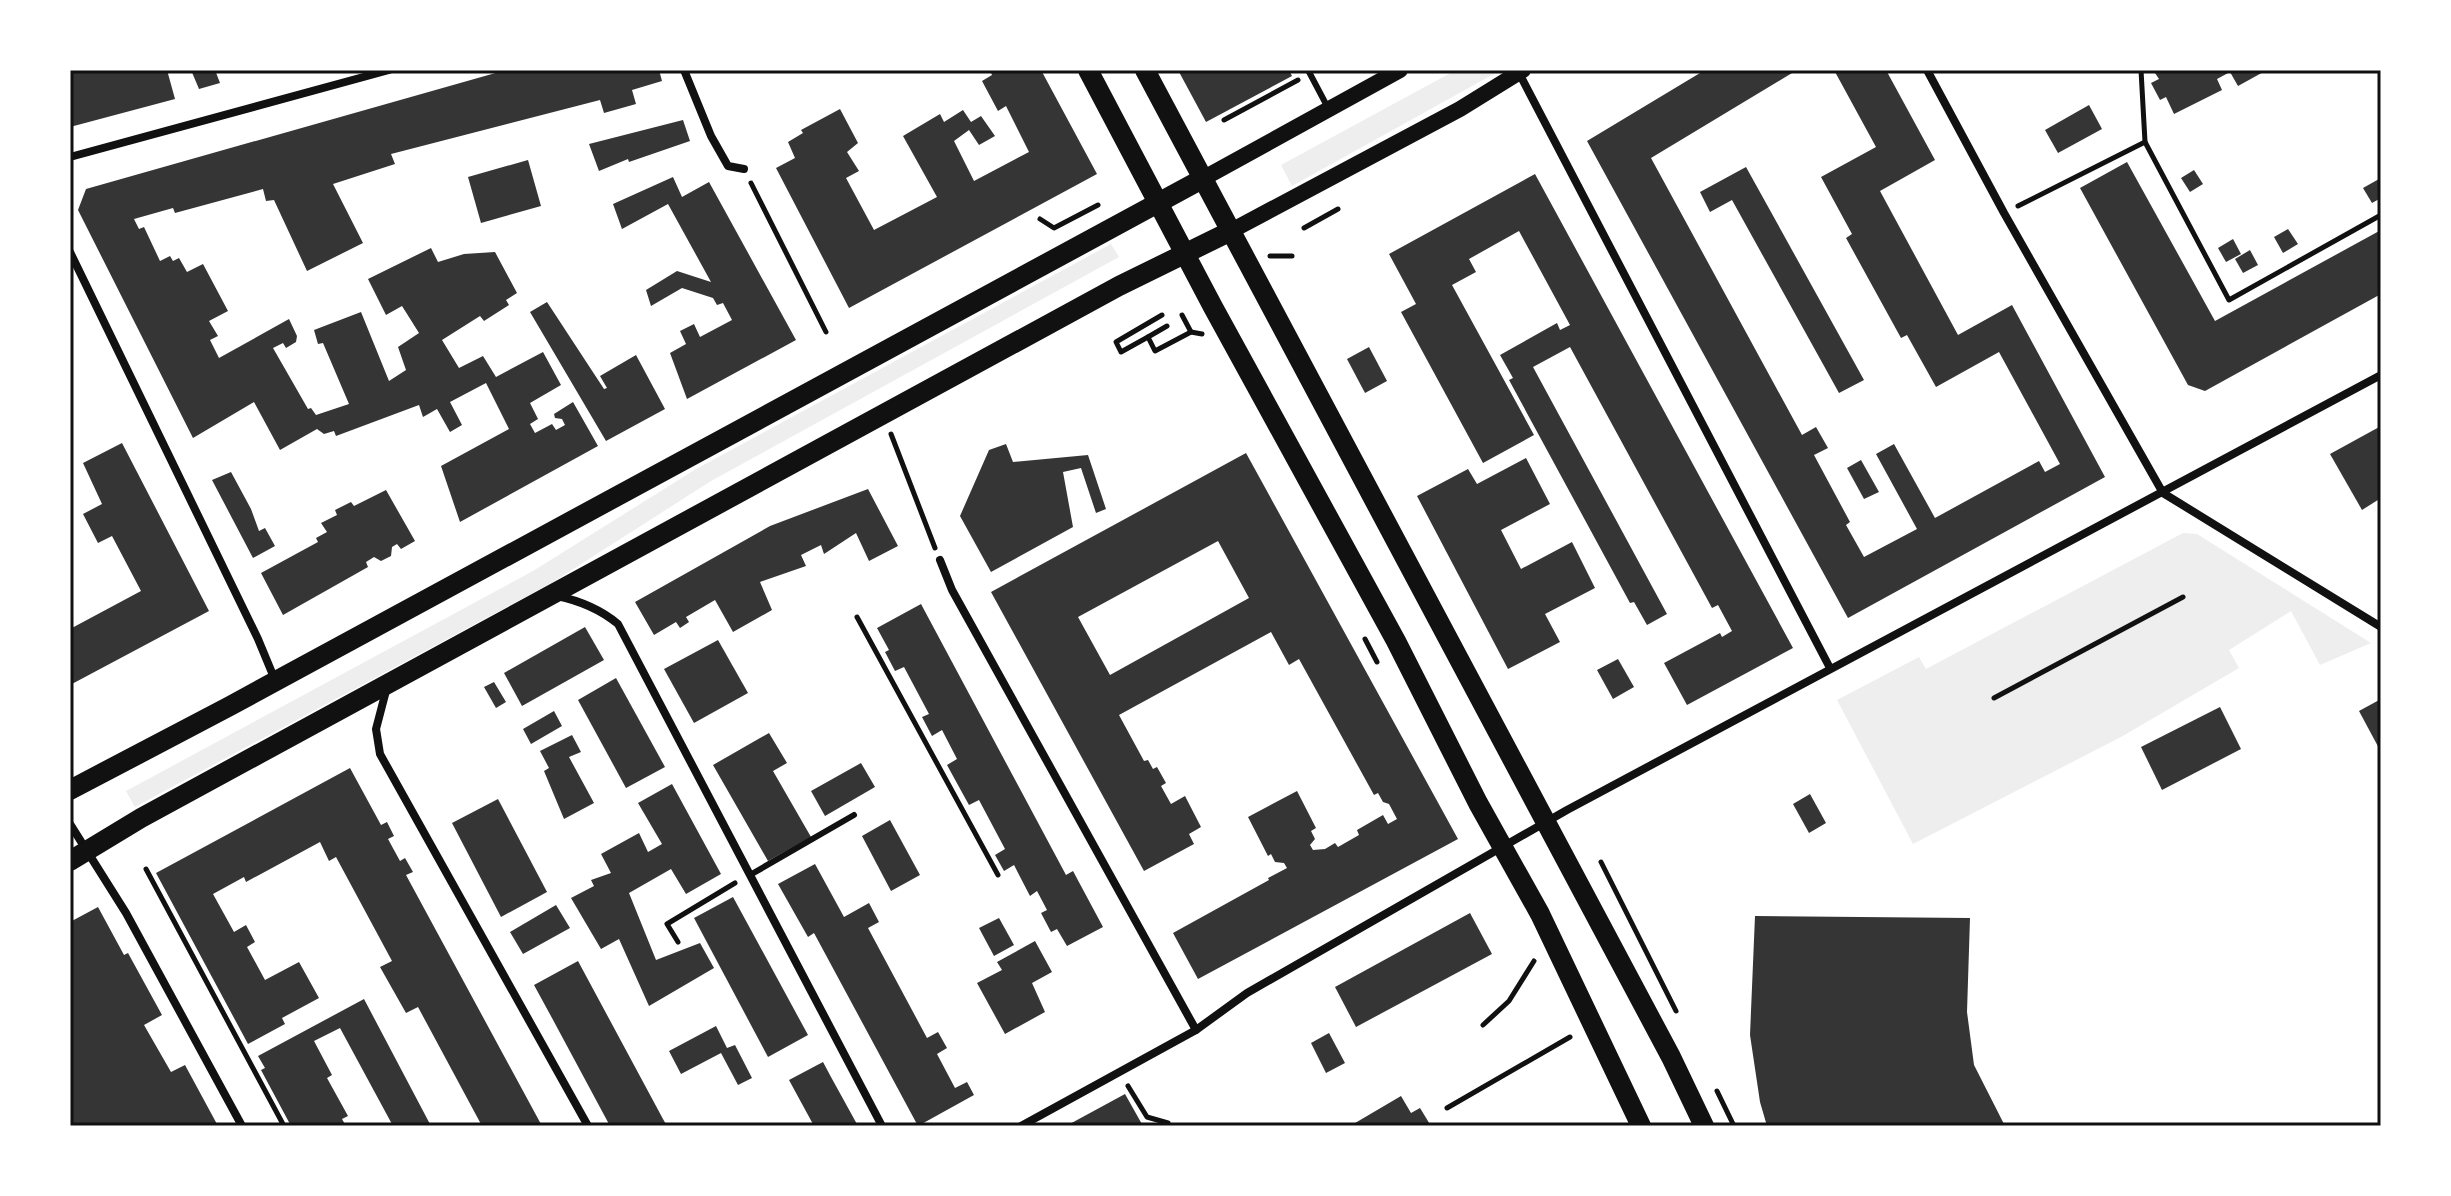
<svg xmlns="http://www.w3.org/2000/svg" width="2451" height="1196" viewBox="0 0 2451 1196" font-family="Montserrat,sans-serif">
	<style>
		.green { fill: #eee }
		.building { fill: #353535; fill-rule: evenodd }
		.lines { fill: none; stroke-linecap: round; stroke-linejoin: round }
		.path { stroke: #111; stroke-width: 5 }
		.service { stroke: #111; stroke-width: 6 }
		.minor { stroke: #111; stroke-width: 8 }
		.secondary { stroke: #111; stroke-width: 16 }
		.primary { stroke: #111; stroke-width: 20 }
		.neatline { fill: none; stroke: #111; stroke-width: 3 }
	</style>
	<rect width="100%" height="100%" fill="#fff"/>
	<!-- green -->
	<g class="green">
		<path d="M1456,70h45l-209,116 -11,-21z"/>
		<path d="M1111,244l8,13 -408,224 -158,101 -418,225 -9,-16 407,-220 163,-102z"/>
		<path d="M2183,533l14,1 174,109 -51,22 -29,-54 -62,39 10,18 -118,69 -208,107 -76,-144 82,-43 7,12z"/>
	</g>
	<!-- building -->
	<g class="building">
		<path d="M82,70h85l8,29 -105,28v-54z"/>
		<path d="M191,70h24l5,13 -21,6z"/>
		<path d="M506,70h153l3,11 -30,9 4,14 -32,9 -4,-13 -209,54 4,10 -62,20 30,59 -56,28 -33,-71 -8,1 -3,-12 -88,24 -2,-5 -39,11 5,10 5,-2 16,34 10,-5 3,5 6,-3 8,14 16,-8 25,47 -19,10 9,15 -8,4 9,18 70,-39 8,17 -1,6 -10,6 -3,-5 -10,5 35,61 3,-1 5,7 33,-11 -26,-61 -5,1 -4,-14 47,-18 28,69 17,-11 -8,-23 21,-14 -17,-27 -16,9 -18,-36 63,-31 7,14 26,-8 31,-2 22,41 -11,7 3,5 -25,16 -4,-5 -38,24 17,28 24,-12 13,21 47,-25 18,33 -31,18 8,16 -8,5 5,9 17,-9 4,6 9,-5 -3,-6 -7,-1 -1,-4 19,-12 25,44 -138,76 -19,-56 68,-37 -23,-46 -36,19 12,23 -12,7 -13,-23 -14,8 -4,-12 -83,31 -2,-5 -10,3 -7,-5 -37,21 -26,-48 -61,36 -115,-228 8,-21z"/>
		<path d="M990,70h51l56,104 -248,134 -73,-140 19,-10 -7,-16 15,-9 -2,-3 39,-21 18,34 -11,9 12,19 -13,7 28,52 63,-33 -34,-61 37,-22 4,8 19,-12 8,12 10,-6 14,20 -16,9 -10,-15 -15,11 20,40 55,-29 -23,-46 -8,5 -16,-30 10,-6z"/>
		<path d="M1178,70h111l3,6 -86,46z"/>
		<path d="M1705,70h92l-146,88 151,277 14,-8 12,21 -14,7 36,67 -4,3 18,32 53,-28 -41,-75 18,-10 41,74 104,-57 6,11 15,-8 -61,-112 -63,35 -29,-52 -6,3 -55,-100 6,-4 -31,-57 55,-30 -42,-77h52l49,90 -55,31 78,144 54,-30 93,172 -257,141 -261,-477z"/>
		<path d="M2153,70h114l-29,16 -8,-14 -13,7 5,11 -48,24 -8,-17 -6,3 -9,-17 8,-4z"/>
		<path d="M2089,105l13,24 -44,24 -13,-23z"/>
		<path d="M683,120l7,21 -61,21 -1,-3 -29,12 -10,-27z"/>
		<path d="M528,160l13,46 -60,17 -13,-46z"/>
		<path d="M2127,162l88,159 166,-91v64l-176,97 -17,-6 -108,-197z"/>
		<path d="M1746,167l118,213 -25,13 -107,-193 -22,12 -10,-20z"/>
		<path d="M2194,170l9,14 -13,8 -9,-14z"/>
		<path d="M1535,174l258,474 -106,57 -23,-42 56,-30 2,4 10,-6 -14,-26 -6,3 -142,-261 -37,20 134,247 -20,11 -13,-23 -4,1 -121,-223 4,-2 -13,-23 57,-32 3,7 10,-5 -51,-94 -50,28 7,13 -24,13 82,150 -51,28 -82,-151 15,-8 -27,-50z"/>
		<path d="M673,177l9,20 27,-15 87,158 -109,59 -17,-46 16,-9 -6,-13 14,-7 6,13 32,-17 -9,-17 -6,2 -4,-7 -31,-10 -31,18 -5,-16 31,-19 34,11 -43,-78 -46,25 -9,-25z"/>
		<path d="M2379,179l2,19 -9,5 -9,-15z"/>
		<path d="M2288,229l10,15 -15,9 -9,-16z"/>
		<path d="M2233,239l8,15 -15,8 -8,-14z"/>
		<path d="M2250,250l8,15 -15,8 -8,-14z"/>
		<path d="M547,302l57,87 3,-1 -7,-12 36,-21 29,54 -59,32 -76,-129z"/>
		<path d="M1369,347l18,34 -22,12 -18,-34z"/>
		<path d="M2381,426v72l-19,12 -32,-56z"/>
		<path d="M122,443l87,168 -139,74v-56l71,-38 -29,-55 -14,7 -15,-29 19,-10 -19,-41z"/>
		<path d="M1006,444l7,18 75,-7 18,54 -10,4 -15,-45 -18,4 10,55 -82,45 -31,-56 29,-66z"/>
		<path d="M1246,453l212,386 -260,140 -25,-46 96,-53 -1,-2 19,-10 -3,-5 -9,-1 -4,-8 -3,2 -20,-39 49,-26 19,37 -5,3 4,8 -5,6 3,5 12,-1 10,-6 3,4 21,-12 -2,-5 26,-15 5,9 9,-5 -8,-15 -6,-2 -5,-9 -4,2 -75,-136 -10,6 -18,-33 -152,83 25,46 4,-1 5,9 4,-2 9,16 -5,3 10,18 14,-8 16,31 -12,7 5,10 -50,27 -153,-279zM1218,541l31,57 -139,77 -32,-58z"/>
		<path d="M1526,458l24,46 -49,26 20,39 51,-27 23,46 -50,26 15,28 -52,27 -91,-173 51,-27 9,15z"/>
		<path d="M1861,460l18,32 -15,7 -17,-31z"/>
		<path d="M231,472l20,37 8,22 6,-3 10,18 -22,12 -41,-78z"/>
		<path d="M868,489l30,57 -29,15 -13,-28 -32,21 -3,-9 -20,10 5,11 -46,16 12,28 -39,22 -18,-32 -29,17 3,5 -9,6 -4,-6 -22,13 -19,-33 135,-76z"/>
		<path d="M386,490l29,51 -14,8 -4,-5 -5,3 -1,9 -10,5 -7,-4 -8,5 2,5 -85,48 -22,-42 57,-31 -2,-4 11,-6 -6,-9 16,-8 -2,-5 16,-8 3,4z"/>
		<path d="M921,604l145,271 7,-4 30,56 -36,19 -10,-17 -6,3 -10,-19 6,-3 -10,-19 -7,5 -16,-31 -10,6 -9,-16 10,-6 -26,-49 -10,5 -5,-9 -17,-31 10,-6 -15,-29 -10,6 -10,-19 7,-3 -25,-47 -9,4 -10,-19 4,-2 -12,-22z"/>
		<path d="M585,627l19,33 -82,46 -18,-33z"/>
		<path d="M718,640l30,53 -54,30 -30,-54z"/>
		<path d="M1618,659l16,28 -21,12 -16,-29z"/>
		<path d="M616,678l49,89 -39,21 -48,-88z"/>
		<path d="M494,682l12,20 -10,6 -12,-21z"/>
		<path d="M2381,699v53l-22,-41z"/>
		<path d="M2220,707l21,42 -79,41 -21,-43z"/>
		<path d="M554,711l8,15 -31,18 -8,-15z"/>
		<path d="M769,733l18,30 -14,8 38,66 -43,24 -55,-96z"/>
		<path d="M572,735l9,17 -12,5 25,46 -30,16 -20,-48 5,-3 -9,-17z"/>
		<path d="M861,763l14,24 -50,29 -14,-25z"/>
		<path d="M350,768l31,57 6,-3 7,14 -6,3 12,22 5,-3 8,14 -7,3 136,251h-60l-64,-119 -12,6 -26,-46 12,-6 -56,-104 -7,4 -9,-19 -74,40 -2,-5 -31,17 21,38 12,-7 9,17 -8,5 18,33 34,-18 20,36 -37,20 3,6 -37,20 -92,-171z"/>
		<path d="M672,784l49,90 -35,20 -15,-25 -42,24 27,67 44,-17 14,25 -65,38 -30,-67 -18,10 -30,-51 23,-12 -3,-6 20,-7 -10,-19 38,-21 9,19 14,-8 -24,-41z"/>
		<path d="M1810,794l16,29 -17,10 -16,-29z"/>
		<path d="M498,799l49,93 -46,25 -49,-94z"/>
		<path d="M890,820l30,55 -29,16 -29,-55z"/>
		<path d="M815,864l29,53 25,-14 10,19 -11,6 59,110 11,-6 9,16 -10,6 18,34 12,-6 7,13 -56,31 -104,-193 -6,4 -30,-53z"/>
		<path d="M733,897l75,138 -40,22 -74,-139z"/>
		<path d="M556,905l14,23 -47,26 -13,-22z"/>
		<path d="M98,907l26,48 4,-2 34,62 -18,10 27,47 14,-7 33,61h-148v-204z"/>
		<path d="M1470,913l22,41 -136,73 -21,-40z"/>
		<path d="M1755,916l215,2 -3,94 7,53 31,61h-238l-7,-24 -10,-67z"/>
		<path d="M999,918l15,27 -20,11 -15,-28z"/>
		<path d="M1035,941l17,31 -20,11 13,29 -40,22 -28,-51 25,-13 -5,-8z"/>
		<path d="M578,961l85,158 4,7h-57l-58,-108 -18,-33z"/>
		<path d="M364,999l67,127h-38l-53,-98 -26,13 18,34 -5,3 21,38 -6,3 4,7h-55l-30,-56 4,-2 -7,-12z"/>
		<path d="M716,1026l11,22 8,-3 17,33 -14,7 -17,-32 -40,21 -12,-23z"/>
		<path d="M1329,1033l16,30 -19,10 -15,-30z"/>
		<path d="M823,1062l8,15 27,49h-44l-25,-46z"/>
		<path d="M1125,1094l18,32h-77z"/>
		<path d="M1401,1096l10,17 9,-5 11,18h-81z"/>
	</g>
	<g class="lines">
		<!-- path -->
		<g class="path">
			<path d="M2141,70l4,72 84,158 152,-85"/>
			<path d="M1224,120l74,-40"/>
			<path d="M751,183l75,149"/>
			<path d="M2018,206l127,-64"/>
			<path d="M1040,219l14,9 44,-23"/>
			<path d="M1304,228l34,-19"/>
			<path d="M1270,256h22"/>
			<path d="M1182,315l9,17"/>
			<path d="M1167,326l-19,11 7,14 36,-19 11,2"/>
			<path d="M1148,337l-27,15 -5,-10 46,-27"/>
			<path d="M891,434l44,114"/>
			<path d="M857,617l141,258"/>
			<path d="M1365,639l12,23"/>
			<path d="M1994,698l189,-101"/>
			<path d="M1601,862l75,149"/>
			<path d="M146,869l138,257"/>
			<path d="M678,942l-11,-18 68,-41"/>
			<path d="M1483,1025l26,-24 25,-40"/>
			<path d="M1128,1086l19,31 21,6"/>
			<path d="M1717,1091l17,35"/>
			<path d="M1447,1108l123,-71"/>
		</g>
		<!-- service -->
		<g class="service">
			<path d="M1308,70l19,36"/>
			<path d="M750,875l104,-60"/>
		</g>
		<!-- minor -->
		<g class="minor">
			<path d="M684,70l27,66 17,30 16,3"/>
			<path d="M1927,70l77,143 159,280 218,134"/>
			<path d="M1519,73l311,595"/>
			<path d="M70,157l319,-87"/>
			<path d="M70,252l188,387 17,41"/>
			<path d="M940,560l12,30 244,440"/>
			<path d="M557,596c24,5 43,13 61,28l264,502"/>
			<path d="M387,687l-11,42 4,25 208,372"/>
			<path d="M70,824l56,89 116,213"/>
			<path d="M1021,1126l175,-96 51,-37 320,-183 814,-435"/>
		</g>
		<!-- secondary -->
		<g class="secondary">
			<path d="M1204,178l196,-108"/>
			<path d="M1231,231l229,-122 63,-39"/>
		</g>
		<!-- primary -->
		<g class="primary">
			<path d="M1088,70l125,237 183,334 82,162 62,111 101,212"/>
			<path d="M1145,70l526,987 33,69"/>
			<path d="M70,790l160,-84 974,-528"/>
			<path d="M70,861l71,-43 978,-532 112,-55"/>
		</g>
	</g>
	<!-- border -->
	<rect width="2451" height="1196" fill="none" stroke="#ffffff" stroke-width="144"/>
	<rect x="72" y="72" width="2307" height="1052" class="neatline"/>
</svg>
